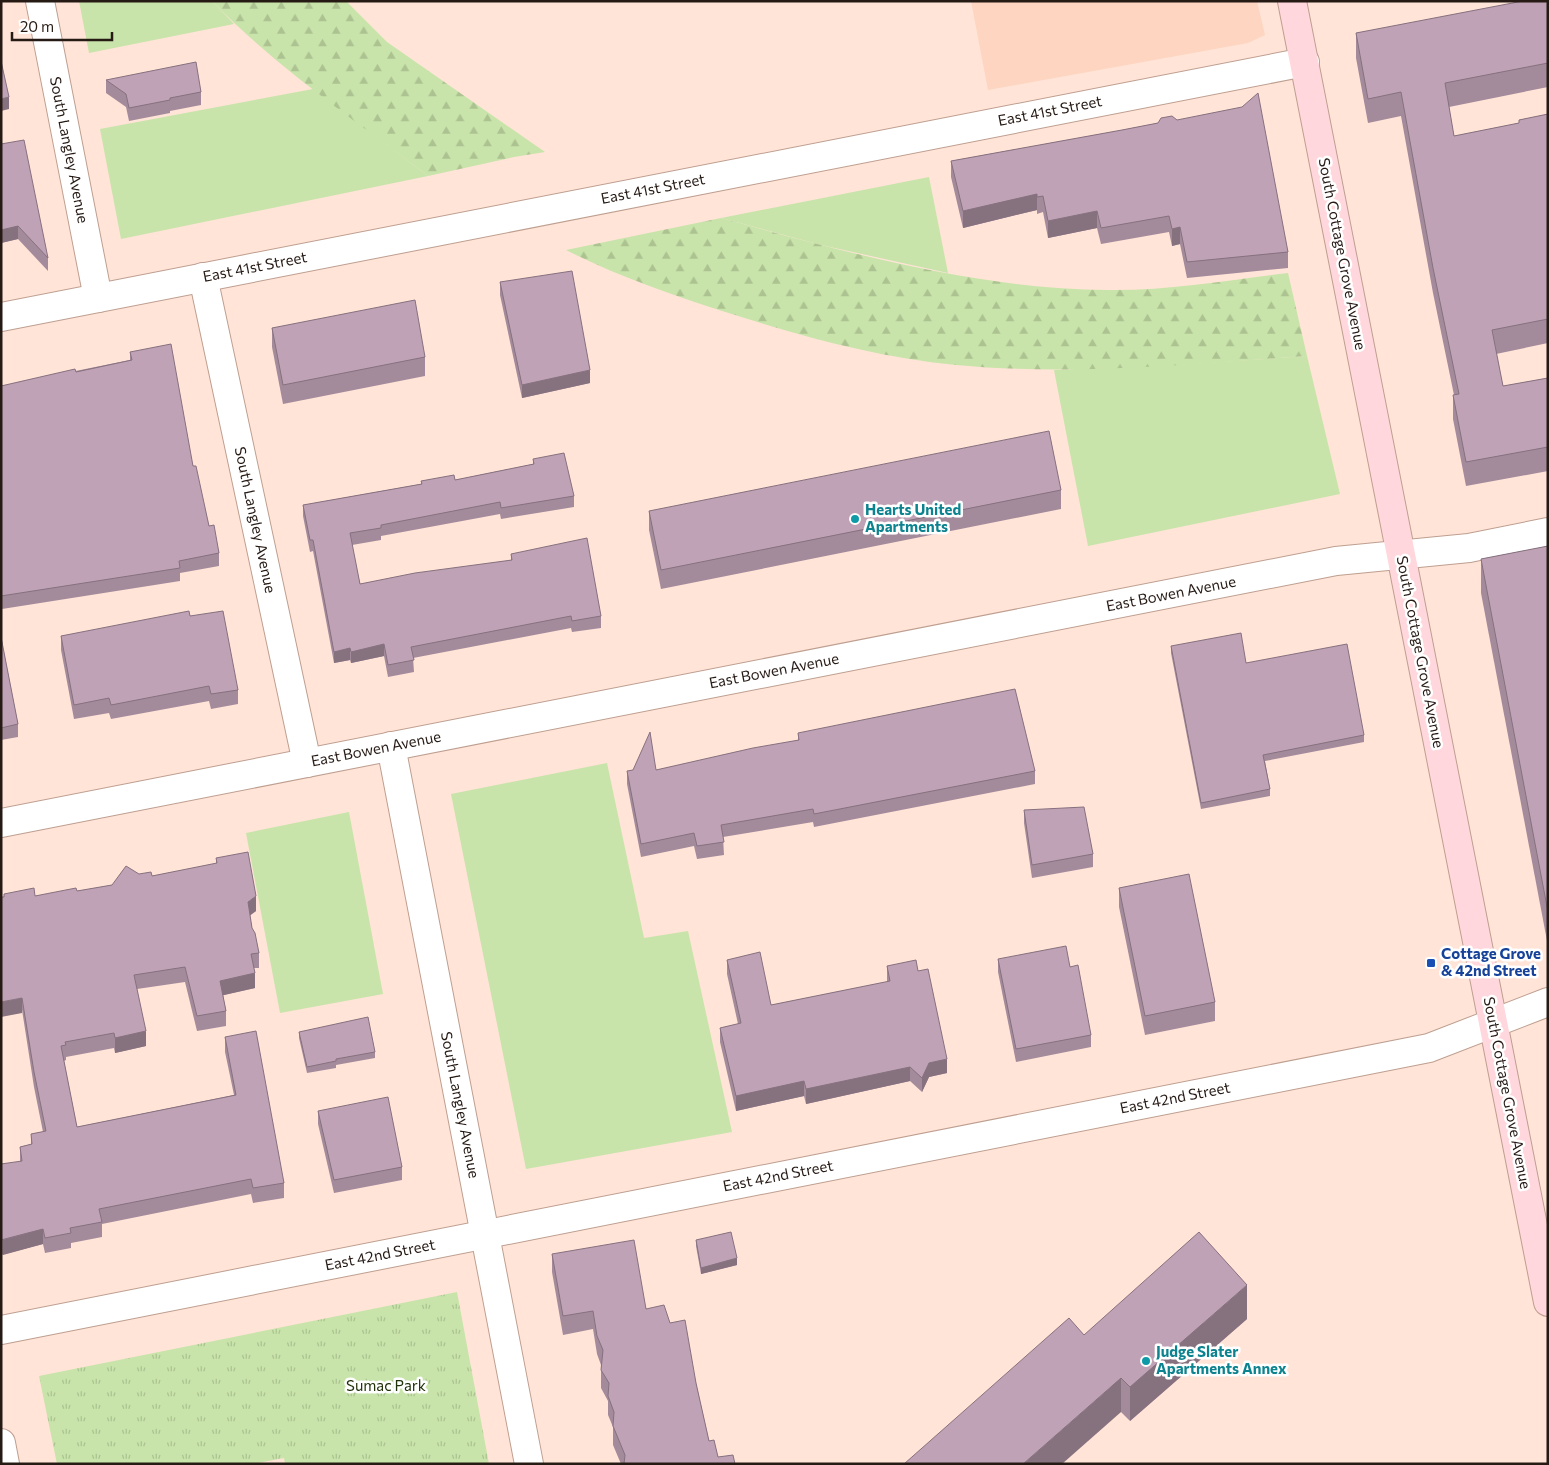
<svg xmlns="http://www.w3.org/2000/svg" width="1549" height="1465" viewBox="0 0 1549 1465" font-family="Commissioner,sans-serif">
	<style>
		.built { fill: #fdd5c1 }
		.grass { fill: #c8e4aa }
		.forest { fill: url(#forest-firs) }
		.park { fill: url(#park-tufts) }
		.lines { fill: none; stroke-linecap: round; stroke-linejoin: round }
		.street-casing { stroke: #be9f90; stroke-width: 30 }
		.secondary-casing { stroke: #be9f90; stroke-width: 30 }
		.street { stroke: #fff; stroke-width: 28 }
		.secondary { stroke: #ffd7dc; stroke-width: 28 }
		.wall { fill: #a48b9c }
		.shaded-wall { fill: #86717f }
		.building { fill: #bfa2b5; stroke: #86717f }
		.culture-dot { fill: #0f9aa8; stroke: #fff; stroke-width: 2 }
		.transit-dot { fill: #1a4fb4; stroke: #fff; stroke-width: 2 }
		.labels { text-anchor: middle; stroke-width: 5; stroke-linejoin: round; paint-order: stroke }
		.street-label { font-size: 15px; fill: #261a15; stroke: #fff }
		.culture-label { font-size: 15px; font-weight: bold; fill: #0d838f; stroke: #fff; text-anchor: start }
		.transit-label { font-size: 15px; font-weight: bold; fill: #164399; stroke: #fff; text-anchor: start }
		.park-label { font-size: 15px; fill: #203009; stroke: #fff }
	</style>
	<defs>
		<pattern id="forest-firs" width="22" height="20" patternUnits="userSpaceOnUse" patternTransform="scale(1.25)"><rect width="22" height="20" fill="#c8e4aa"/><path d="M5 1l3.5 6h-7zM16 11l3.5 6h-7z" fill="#acc391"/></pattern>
		<pattern id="park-tufts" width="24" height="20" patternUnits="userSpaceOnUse" patternTransform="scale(1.25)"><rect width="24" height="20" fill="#c8e4aa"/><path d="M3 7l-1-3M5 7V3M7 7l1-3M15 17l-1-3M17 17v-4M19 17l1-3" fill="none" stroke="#acc391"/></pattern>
	</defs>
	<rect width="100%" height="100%" fill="#ffe4d7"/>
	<!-- built -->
	<path class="built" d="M971,1h286l8,34 -17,8 -260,47z"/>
	<!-- grass -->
	<g class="grass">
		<path d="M79,1h133l22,23 -145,29z"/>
		<path d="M313,89l115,87 -307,63 -21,-110z"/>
		<path d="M929,177l19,96 -127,-28 -100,-27z"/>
		<path d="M1307,356l33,138 -252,52 -34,-176 136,-6z"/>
		<path d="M607,763l37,175 44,-7 44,201 -206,37 -75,-375z"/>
		<path d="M349,812l34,182 -103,19 -34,-180z"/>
	</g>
	<!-- forest -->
	<g class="forest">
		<path d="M212,1h134l41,41 158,110 -31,5 -86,19c-72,-55 -153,-110 -216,-175z"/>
		<path d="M721,218c125,34 255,71 386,72 60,1 121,-10 181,-17l19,83c-116,8 -234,20 -351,9 -81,-8 -159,-30 -237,-55 -52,-17 -104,-35 -153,-60z"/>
	</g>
	<!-- park -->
	<path class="park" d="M457,1292l32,172h-204l-1,-6 -31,6h-196l-18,-88z"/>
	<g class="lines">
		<!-- street casing -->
		<g class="street-casing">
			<g id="street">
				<path d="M40,1l58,297"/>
				<path d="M203,277l104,486"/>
				<path d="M1,317l1304,-255"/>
				<path d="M391,746l138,718"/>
				<path d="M1,823l1335,-262 133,-13 79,-16"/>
				<path d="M1,1330l1428,-282 119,-46"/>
				<path d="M1,1443l4,21"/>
			</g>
		</g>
		<!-- secondary casing -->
		<g class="secondary-casing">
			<path id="secondary" d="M1292,1l256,1301"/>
		</g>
		<!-- street -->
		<use href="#street" class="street"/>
		<!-- secondary -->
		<use href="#secondary" class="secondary"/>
	</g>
	<!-- wall -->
	<g class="wall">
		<path d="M1548,1v86l-99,20 5,29 65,-13v-3l29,-6v229l-52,11 7,32 45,-8v93l-82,15 -13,-67v-24h1l-21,-102 -32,-177 -33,7 -12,-65v-25z"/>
		<path d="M106,80l95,12v13l-31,6v2l-41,8 -3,-14 -20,-14z"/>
		<path d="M1158,123l130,129v16l-101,10 -7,-34 -8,2 -3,-14 -68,12 -4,-16 -49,10 -5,-26 -6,2v-4l-74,18 -12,-51v-16l171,-31z"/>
		<path d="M1,144l47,114v13l-30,-32 -17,4z"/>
		<path d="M500,282l90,101 -68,15 -22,-103z"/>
		<path d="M272,328l153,29v19l-142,28 -11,-57z"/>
		<path d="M130,352l63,114 16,60 10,27v13l-39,7v8l-178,28v5l-1,1v-229l129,-26z"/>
		<path d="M533,459l41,37v11l-73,12 -1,-5 -119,22v4l-29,5 8,39 151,-24v-6l90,62v12l-29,4 -1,-4 -158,30 1,14 -26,5 -4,-21 -33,7 -1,-3 -16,3 -21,-112 -3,1 -7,-36v-11l118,-21v-3l34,-1 78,-16z"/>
		<path d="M1061,490v19l-400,80 -12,-59v-19z"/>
		<path d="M1548,546v400l-67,-353v-34z"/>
		<path d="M190,616l48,74v14l-27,5 -2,-8 -98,18 -2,-6 -35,6 -13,-69v-14z"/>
		<path d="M1,637l17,87v13l-17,3z"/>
		<path d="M1171,646l75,17 118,72v7l-99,19 5,28v7l-69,13 -30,-156z"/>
		<path d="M798,733l237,38v13l-221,43 -1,-5 -90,15 1,18 -27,4 -3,-13 -53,11 -14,-73v-13l29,-1 142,-30z"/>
		<path d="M1024,810l69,44v13l-61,11 -8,-55z"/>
		<path d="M216,858l40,53 -6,4 2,13 7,25v15h-5l1,20 -32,7 3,16v15l-29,5 -12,-49 -48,7 9,57 -31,7 -1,-5 -48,9v3l-2,1 13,66 157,-32 -9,-43v-15l59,146v15l-31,5 -2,-9 -149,30v13l-31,6v5l-26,5 -2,-9 -42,11v-91l19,-2v-15l11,-3v-10l12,-2 -9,-45 -30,-193 31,2 42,-5 35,-6 27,-11 13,2 64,-12z"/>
		<path d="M1119,888l96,114v19l-70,14 -26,-128z"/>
		<path d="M998,959l72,8 21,68v12l-75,15 -18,-90z"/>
		<path d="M727,960l44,45 116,-23v-16l31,5 29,102 -18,4 -7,15 -12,-11 -104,23 -2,-8 -68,15 -16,-69v-14l18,-4 -11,-50z"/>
		<path d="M299,1032l76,20v6l-39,7v3l-29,5 -8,-35z"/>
		<path d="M318,1111l84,56v13l-68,13 -16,-69z"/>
		<path d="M696,1240l41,25 -36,9 -5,-28z"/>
		<path d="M552,1254l118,69 26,60 13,58 9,16 17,7h-114l-8,-19v-18l-5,-12v-14l-7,-13v-23l-4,-11 -4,-25 -30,6 -11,-63z"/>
		<path d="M1247,1319l-117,102 -9,-9 -37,-77z"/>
	</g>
	<!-- shaded-wall -->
	<g class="shaded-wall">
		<path d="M9,97v12l-8,2v-12z"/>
		<path d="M1037,194v16l-74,18v-17z"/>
		<path d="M1097,211v17l-49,10v-17z"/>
		<path d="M18,226v13l-17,4v-13z"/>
		<path d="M1180,227v17l-8,2v-17z"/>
		<path d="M590,370v13l-68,15v-13z"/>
		<path d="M384,644v12l-33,7v-11z"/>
		<path d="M350,648v12l-16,3v-11z"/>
		<path d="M256,896v15l-8,6v-15z"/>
		<path d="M255,973v15l-35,8v-15z"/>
		<path d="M22,998v15l-21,4v-15z"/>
		<path d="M146,1031v15l-31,7v-15z"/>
		<path d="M947,1059v14l-18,4 -7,15v-14l7,-15z"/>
		<path d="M910,1067v14l-104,23v-15z"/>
		<path d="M804,1081v15l-68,15v-15z"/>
		<path d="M43,1229v15l-40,11v-15z"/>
		<path d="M737,1258v7l-36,9v-6z"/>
		<path d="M1247,1285v34l-117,102v-34z"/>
		<path d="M1121,1378v34l-59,52h-39z"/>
	</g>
	<!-- building -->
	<g class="building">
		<path d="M1523,1h25v62l-103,20 9,53 65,-13v-3l29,-6v205l-56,11 11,56 45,-8v69l-82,15 -13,-67 6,-1 -26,-126 -32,-176 -33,7 -12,-66z"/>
		<path d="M1,61l8,36 -8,2z"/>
		<path d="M196,62l5,30 -31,6v2l-41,8 -3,-14 -20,-14z"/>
		<path d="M1258,93l30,159 -101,10 -7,-35 -8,2 -3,-13 -68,12 -4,-17 -49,10 -5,-25 -6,1v-3l-74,17 -12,-50 171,-31 36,-7 3,-5 11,-2 5,4 65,-13z"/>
		<path d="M24,140l24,118 -30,-32 -17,4v-86z"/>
		<path d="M572,271l18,99 -68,15 -22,-103z"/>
		<path d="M415,300l10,57 -142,28 -11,-57z"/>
		<path d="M171,344l22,122h3l13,60 5,-1 5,28 -40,8 1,7 -179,28v-210l74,-17 1,3 56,-12 -2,-8z"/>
		<path d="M1049,431l12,59 -400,80 -12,-59z"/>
		<path d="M564,453l10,43 -73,12 -1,-6 -119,23v3l-31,5 10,51 55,-11 97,-13 -1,-6 76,-16 14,78 -29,5 -1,-5 -160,31 3,13 -26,5 -4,-21 -33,8 -1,-4 -16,4 -21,-112h-3l-7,-35 119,-21 -1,-3 33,-6 1,5 79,-16 -1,-5z"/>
		<path d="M1548,546v366l-67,-353z"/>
		<path d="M189,611l1,5 33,-5 15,79 -27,4 -2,-8 -98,19 -2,-7 -35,7 -13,-69z"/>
		<path d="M1241,633l5,30 101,-19 17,91 -101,20 7,34 -69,14 -30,-157z"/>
		<path d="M1,637l17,87 -17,4z"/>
		<path d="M1015,689l20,82 -221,43 -1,-5 -92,16 3,17 -27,4 -3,-13 -53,11 -14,-73 6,-1 17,-38 6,38 97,-22 46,-8 -1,-7z"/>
		<path d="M1084,807l9,47 -61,11 -8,-55z"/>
		<path d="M248,852l8,44 -8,6 4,26 3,5 4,20 -8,1 4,19 -35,8 6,30 -29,5 -12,-49 -51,8 12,56 -31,7 -1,-5 -49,9 1,3 -5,1 16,81 159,-32 -11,-58 31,-6 28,152 -31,5 -2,-9 -152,30 3,13 -32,6 1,5 -26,5 -2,-9 -42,11v-76l21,-3 -2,-14 12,-3 -1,-10 15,-3 -12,-59 -12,-74 -21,4v-105h3v-3l30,-6 1,8 41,-8 1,3 35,-6 14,-19 13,8 12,-2 1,4 65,-13 -1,-5z"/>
		<path d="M1189,874l26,128 -70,14 -26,-128z"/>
		<path d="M1066,946l4,21 8,-2 13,70 -75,14 -18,-90z"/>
		<path d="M760,952l11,53 119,-24 -3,-15 29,-6 2,11 10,-2 19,90 -18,4 -7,15 -12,-11 -104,22 -2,-8 -68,15 -16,-68 21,-5 -14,-63z"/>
		<path d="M368,1017l7,35 -39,7v2l-29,6 -8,-35z"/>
		<path d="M388,1097l14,70 -68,13 -16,-69z"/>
		<path d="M731,1232l6,26 -36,10 -5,-28z"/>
		<path d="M1199,1232l48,53 -117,102 -9,-9 -98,86h-119l165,-146 15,17z"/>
		<path d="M634,1240l12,69 18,-4 6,18 15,-3 11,63 13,58 5,-1 4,17 15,-2 2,9h-111l1,-9 -12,-29 1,-14 -6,-16 1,-13 -8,-13 2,-20 -6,-14 -4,-25 -30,5 -11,-62z"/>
	</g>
	<!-- markers -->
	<g class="culture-dot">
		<circle cx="855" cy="519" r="5"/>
		<circle cx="1146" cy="1361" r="5"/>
	</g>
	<rect class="transit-dot" x="1426" y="958" width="10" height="10" rx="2.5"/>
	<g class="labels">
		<!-- street labels -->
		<g class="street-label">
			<text transform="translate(1050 111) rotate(-11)" y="5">East 41st Street</text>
			<text transform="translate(69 150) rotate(79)" y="5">South Langley Avenue</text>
			<text transform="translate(653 189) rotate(-11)" y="5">East 41st Street</text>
			<text transform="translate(1342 254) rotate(79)" y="5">South Cottage Grove Avenue</text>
			<text transform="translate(255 267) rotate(-11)" y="5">East 41st Street</text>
			<text transform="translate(255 520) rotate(78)" y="5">South Langley Avenue</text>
			<text transform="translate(1171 594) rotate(-11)" y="5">East Bowen Avenue</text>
			<text transform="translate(1420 652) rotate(79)" y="5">South Cottage Grove Avenue</text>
			<text transform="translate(774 671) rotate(-11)" y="5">East Bowen Avenue</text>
			<text transform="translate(376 749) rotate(-11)" y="5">East Bowen Avenue</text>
			<text transform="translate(1507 1093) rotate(79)" y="5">South Cottage Grove Avenue</text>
			<text transform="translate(1175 1098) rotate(-11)" y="5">East 42nd Street</text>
			<text transform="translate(460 1105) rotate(79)" y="5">South Langley Avenue</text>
			<text transform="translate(778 1176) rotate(-11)" y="5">East 42nd Street</text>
			<text transform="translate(380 1255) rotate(-11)" y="5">East 42nd Street</text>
		</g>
		<!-- culture labels -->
		<g class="culture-label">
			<text x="865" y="515">Hearts United<tspan x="865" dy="17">Apartments</tspan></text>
			<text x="1156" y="1357">Judge Slater<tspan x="1156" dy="17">Apartments Annex</tspan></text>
		</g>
		<!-- transit labels -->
		<g class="transit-label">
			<text x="1441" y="959">Cottage Grove<tspan x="1441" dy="17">&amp; 42nd Street</tspan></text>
		</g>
		<!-- park labels -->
		<g class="park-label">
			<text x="386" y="1391">Sumac Park</text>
		</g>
	</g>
	<!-- border -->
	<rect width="1549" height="1465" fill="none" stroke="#261a15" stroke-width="5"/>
	<!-- scale -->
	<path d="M12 32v8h100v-8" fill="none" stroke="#261a15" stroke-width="2.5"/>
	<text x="20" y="32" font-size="15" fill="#261a15" stroke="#ffffff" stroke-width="4" paint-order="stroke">20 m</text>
</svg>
